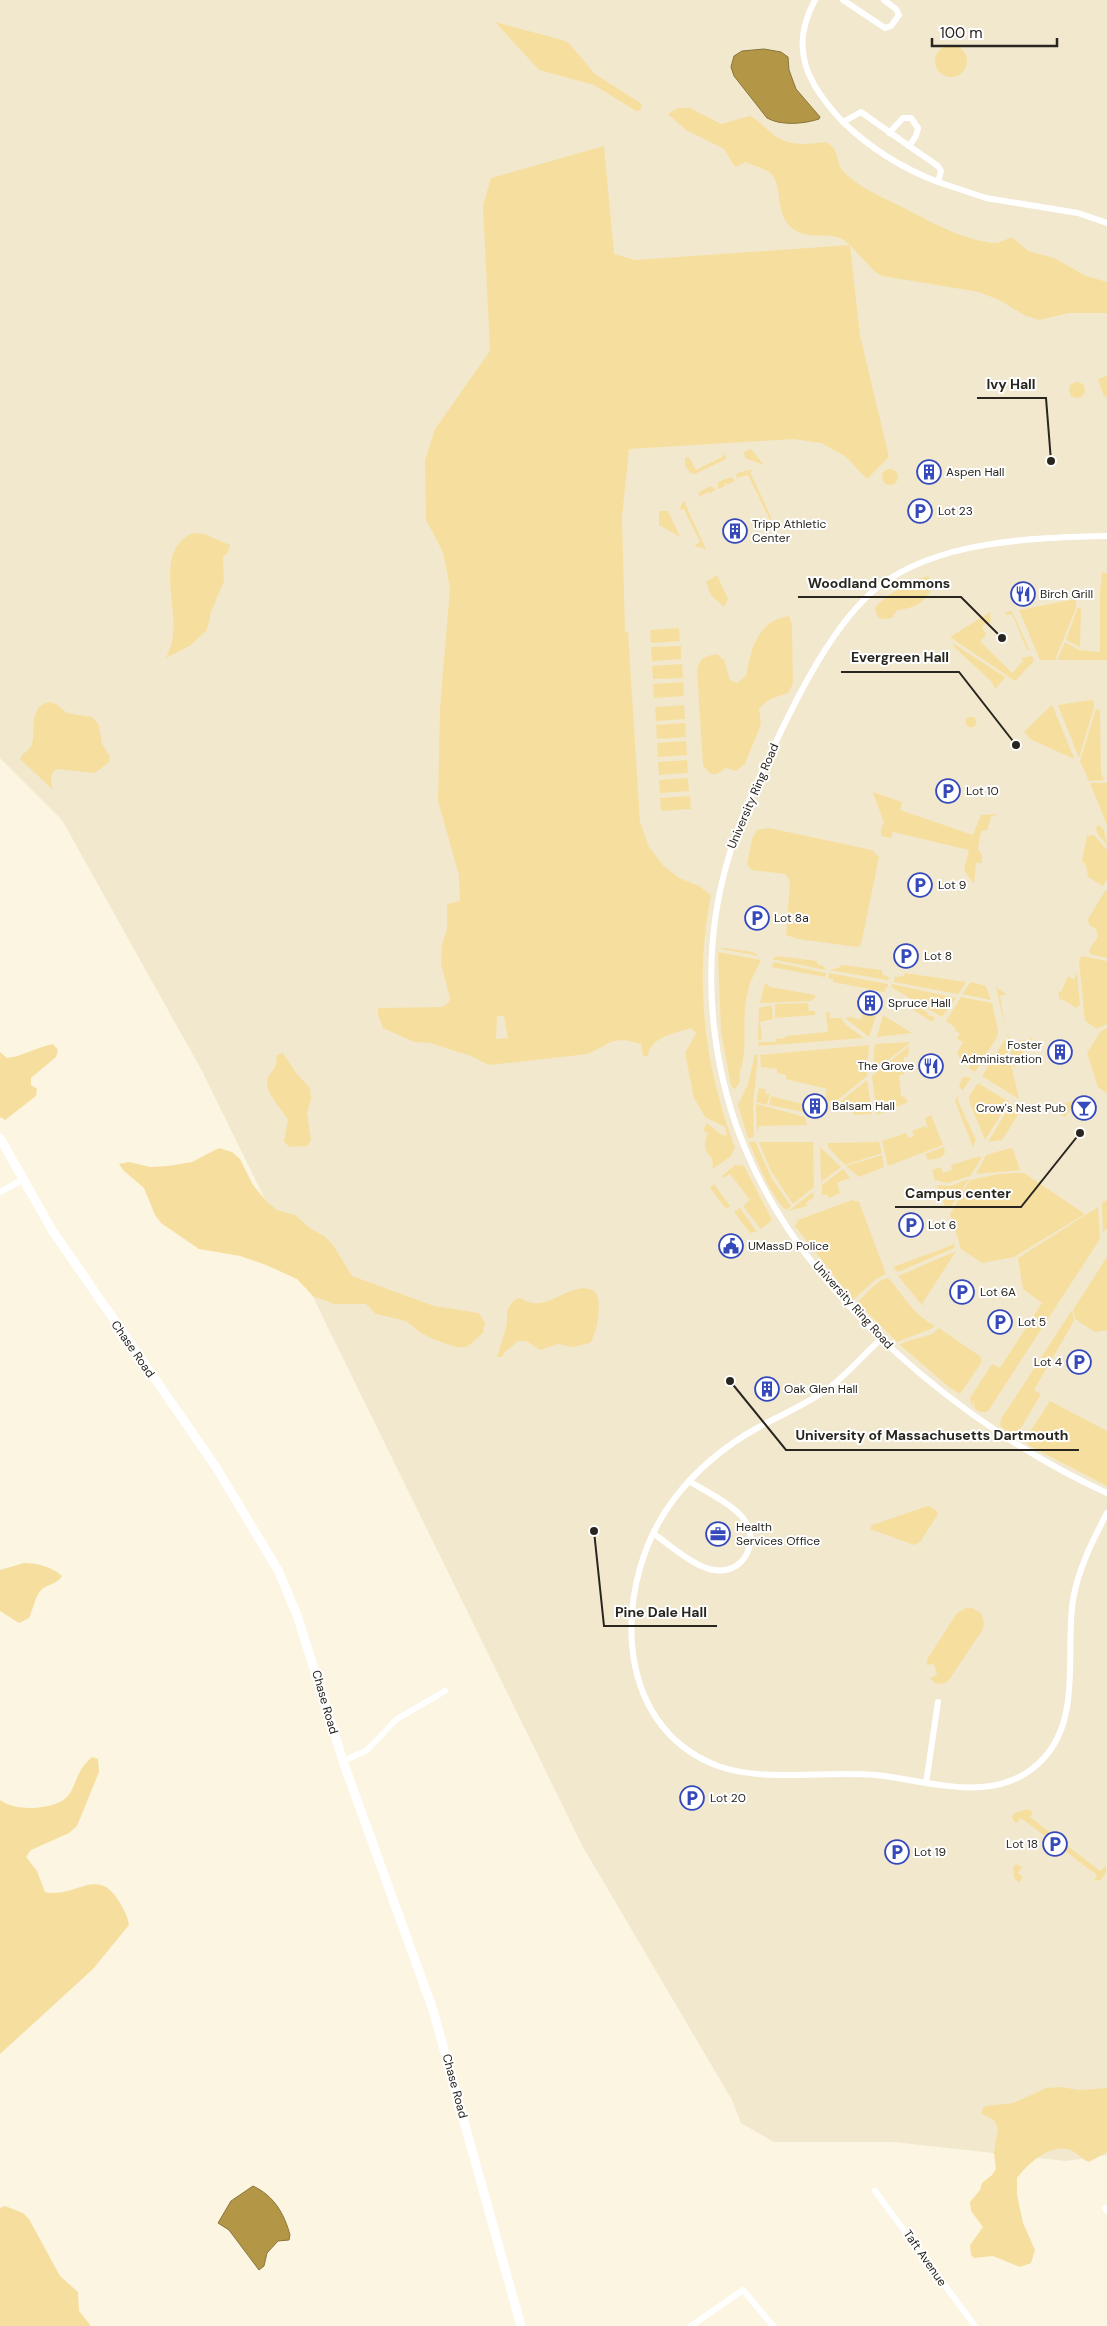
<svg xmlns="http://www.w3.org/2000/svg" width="1107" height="2326" viewBox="0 0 1107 2326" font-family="'DM Sans',sans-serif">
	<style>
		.built { fill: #f2e8ce }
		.green { fill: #f6df9e; fill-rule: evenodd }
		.water { fill: #b49746; stroke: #8a753a }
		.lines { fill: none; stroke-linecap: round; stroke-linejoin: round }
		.street { stroke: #fff; stroke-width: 6 }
		.secondary { stroke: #fff; stroke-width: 9 }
		.labels { text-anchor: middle; stroke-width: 4; stroke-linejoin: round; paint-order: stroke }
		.poi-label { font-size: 12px; fill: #29261f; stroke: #fff; text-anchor: start }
		.street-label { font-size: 12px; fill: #29261f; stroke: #fff }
		.leader { fill: none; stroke: #29261f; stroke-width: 2 }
		.callout-dot { fill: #29261f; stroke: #fff; stroke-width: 2 }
		.callout-label { font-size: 14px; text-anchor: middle; font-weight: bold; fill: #29261f; stroke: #fff; stroke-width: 4; stroke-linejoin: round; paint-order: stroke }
	</style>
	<rect width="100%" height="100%" fill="#fcf5e2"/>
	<!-- built -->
	<path class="built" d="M0,0h1107v2155l-41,6 -173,-19h-119l-33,-19 -9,-23 -149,-253 -381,-776 -140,-251 -62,-62z"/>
	<!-- green -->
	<g class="green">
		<path d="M495,22l67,18 7,3 26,31 47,30 -1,6 -5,1 -42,-26 -55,-15z"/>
		<circle cx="951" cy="61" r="16"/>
		<path d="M678,108h12l31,16 29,-8c10,5 17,14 25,20 17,11 33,8 51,6 16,9 8,21 19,31 16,16 39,25 59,35 27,14 57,31 88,35 9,1 13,-5 21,-5l15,13 26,7 32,18 21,6v31h-38l-30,7 -13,-4 -27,-16 -20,-8 -97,-16 -8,-5 -24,-26 10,90 29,122 -22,22 -22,-23 -24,-13 -28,-4 -164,10 -7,68 3,115h3l12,190 9,25 14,18 16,13 20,8 12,9c-17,86 -7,171 24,252l-4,9 -18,13 -1,-11c-9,-8 -8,-15 -4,-25l-5,-3 4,-7 13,11 7,2 -2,-9 -20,-10 -11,-19 -9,-45 11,-20 -5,-5c-17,6 -40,8 -43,28h-5l-2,-12 -16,-4 -12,1 -25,13 -99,11 -18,-9 -41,-13 -16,-1 -31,-14 -5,-13v-7l64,-1 7,-5 1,-4 -9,-34 1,-20 5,-15v-25l13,-3 -1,-26 -21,-74 2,-92 10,-121 -7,-36 -17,-32 -1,-60 10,-31 55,-78 -7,-145 8,-28 113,-32 10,108 21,6 215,-15c-18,-18 -38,-2 -57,-16 -18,-13 -10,-38 -20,-53 -6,-8 -18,-9 -27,-14l-11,5 -11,-18 -38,-19 -18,-16zM497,1016h7l4,22 -12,1z"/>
		<path d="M1107,376v20l-3,1 -6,-18z"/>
		<circle cx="1077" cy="390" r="8"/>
		<path d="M751,449l13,16 -19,-7 -1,-6z"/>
		<path d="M722,451l4,5v3l-31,15 -5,-1 -5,-8v-7l4,-1 7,13 28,-14z"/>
		<path d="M754,469l-4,3 22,47 -2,1 -22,-45 -12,3 1,-5z"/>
		<circle cx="890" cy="477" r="8"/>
		<path d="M731,477l4,4 -7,3 -4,-1 1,3 -7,3v-7z"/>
		<path d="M711,486l5,4 -7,3 -1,-1 -9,5v-5z"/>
		<path d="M684,500l2,6 20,43 -12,-3 6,-4 -16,-33 -5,1z"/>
		<path d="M659,511h9l12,26 -21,-12z"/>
		<path d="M193,533l11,1 26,11 -2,7 -5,5 1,24 -13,31 -4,18 -16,15 -25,13c3,-7 6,-14 7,-22 5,-32 -19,-86 20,-103z"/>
		<path d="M1102,572l5,2v86h-50l8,-18 14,8 21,2v-60z"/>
		<path d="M717,575l11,24 -4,8 -13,-12 -5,-13z"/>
		<path d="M928,576l4,5c0,19 -18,28 -35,29l-5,8 -11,1 -4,-3 -2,-8c11,-13 35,-28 53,-32z"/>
		<path d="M1076,599v9l-21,52h-15l-21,-50z"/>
		<path d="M1078,607l3,2 -1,38 -14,-7z"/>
		<path d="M1012,611l17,38 -2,1 -15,-36 -6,1v-3z"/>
		<path d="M990,612l1,10 -9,4 4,9 -6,6 32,32 11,-12 -2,-3 11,-2 2,5 -19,20 -65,-44z"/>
		<path d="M789,616l3,9 1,59 -5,9 -18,6 -11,9 2,16 -16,40 -9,7 -10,-3 -9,6h-7l-7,-9 -6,-95c3,-12 8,-14 20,-16l7,6 6,20 7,3 9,-7c5,-27 11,-55 43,-60z"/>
		<path d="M679,628l1,13 -29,2 -1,-13z"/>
		<path d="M954,644l51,33v1l-10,11 -3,-7 -39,-36z"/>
		<path d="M681,646v13l-29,2 -1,-14z"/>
		<path d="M682,664l1,14 -30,1 -1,-13z"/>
		<path d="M683,682l1,14 -30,2 -1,-14z"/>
		<path d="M1091,700l3,1v6l-15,51 -21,-53z"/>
		<path d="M49,702l7,2 11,9 25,4 7,8 3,19 8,12 -1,6 -14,11 -39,-4 -5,7 1,13 -32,-30c2,-6 10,-8 12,-15 4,-14 -4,-37 17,-42z"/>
		<path d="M684,705l1,14 -29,2 -1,-14z"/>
		<path d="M1052,705l22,53v1l-44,-20 -6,-7z"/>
		<path d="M1096,709l4,1 1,63 3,7 -15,1 -9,-20z"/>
		<circle cx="971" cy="722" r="5.5"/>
		<path d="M685,723l1,14 -29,2 -1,-14z"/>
		<path d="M686,741l1,14 -29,2 -1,-14z"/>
		<path d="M687,760l1,13 -29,2 -1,-13z"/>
		<path d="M688,778l1,13 -29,2 -1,-13z"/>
		<path d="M1090,783h17v42z"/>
		<path d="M873,792l29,10 -2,8 73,25 8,-20 17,-1 -7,3 -4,13 -6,1 -3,18 4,7v7h-6l-2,21 -10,-14 5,-20 -76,-18 -2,6 -10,-2v-8l3,-5z"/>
		<path d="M690,796l1,13 -30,2 -1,-13z"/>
		<path d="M1099,825l5,5 3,15 -10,-12 -1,-6z"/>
		<path d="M769,828l103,22 7,7 -18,88 -4,2 -59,-8 -12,-4 4,-53 -4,-8 -34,-4 -5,-5 5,-26 5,-9z"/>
		<path d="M1094,835l13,15v29l-4,7 -15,-9 -2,-12 -4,-4 5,-25z"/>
		<path d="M1105,891h2v67l-17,-4 -1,-4 9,-13 -2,-8 -7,-4 -1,-6z"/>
		<path d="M724,948l29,4 6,4 -39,-7z"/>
		<path d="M718,952l43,8c-1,3 -10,19 -12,27 -8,27 -2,48 -6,73 -1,7 -5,15 -3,22l-5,7 -4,-3 -10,-55z"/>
		<path d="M777,956l40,5v3l8,3v3l-53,-11z"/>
		<path d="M1082,956l25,5v63l-10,5 -12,-8 -6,-60z"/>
		<path d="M774,962l52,11 -1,4 -54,-10z"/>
		<path d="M841,965l41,5v4l8,4 -3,2 -57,-10 10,-3z"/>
		<path d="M1077,972l3,33 -4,3 -14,-9 -2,1 -2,-9 3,1 7,-16 6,4z"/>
		<path d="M829,973l59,11v1l-4,7 -51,-10v-3l-5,-1z"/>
		<path d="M905,973l61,9 -8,12 -64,-12 1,-5 9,-1z"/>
		<path d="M971,982l15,4 5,14 -29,-6z"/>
		<path d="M765,983l5,4 45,8v3l-5,3 -50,2z"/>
		<path d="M892,984l64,14 -14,19 -51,-30z"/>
		<path d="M996,987l10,7 -6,2 6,35z"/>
		<path d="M961,997l31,6 6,28 -1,6 -22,35 -5,-3 -2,-11 -1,5 -4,-7 1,3 -2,2 -5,-8 6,-11 -6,-3 3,-5 -5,-4 1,-2 -10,-7z"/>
		<path d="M908,1001l20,12 -1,2 8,2 -3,5 -26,-17z"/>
		<path d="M808,1003l1,8h6v4l-40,3v-14z"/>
		<path d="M772,1005l1,14 -13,3 2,17 -4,1 1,-32z"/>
		<path d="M867,1010l10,3 -8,24 -24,-19 6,-1 9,3 3,-8z"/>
		<path d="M830,1012v6h11l5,7 18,13 -105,8 -1,-4h18v-3l9,-1 1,-2 42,-4 -2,-19z"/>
		<path d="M883,1015l29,18 -35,4z"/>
		<path d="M1107,1028v65l-9,-6 -11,-34 14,-22z"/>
		<path d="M1007,1033l4,10 22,-5 -19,30z"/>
		<path d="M1005,1039l14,60 -37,-23z"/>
		<path d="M909,1042l1,1 -38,29 3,-28z"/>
		<path d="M53,1044l5,6 -2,7 -25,21v7l6,4 -1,7 -31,24 -5,-3v-65l7,6c16,-2 30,-11 46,-14z"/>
		<path d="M869,1045l-2,31 -33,27 -7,-2 -1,9 -3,-1 4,-20 -41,-10v-4l-9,-2v-4l-16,-2 -1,-12z"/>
		<path d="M909,1046l-1,11h-4v18h-5l2,21 4,1 3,5 -31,13 -5,-39z"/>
		<path d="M283,1053l13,20 14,15 1,11 -4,14 4,27 -4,6 -18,1 -5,-6 4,-21c-6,-12 -22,-25 -21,-39 1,-7 6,-9 8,-14 2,-4 1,-8 2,-12z"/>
		<path d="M755,1054l3,1 -5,50 1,32 -6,1 -10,-33 10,-21z"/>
		<path d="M966,1077l5,1 -8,12 -4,-3 3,-9z"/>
		<path d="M867,1080l5,34 -18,1 -1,-7 -16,-4z"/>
		<path d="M978,1083l31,19 -24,38 -16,-39v-5z"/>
		<path d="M759,1088l7,1 -1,4 5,1 -3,11 -11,-3z"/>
		<path d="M959,1095l-1,6 18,39 -3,7 -18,-46z"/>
		<path d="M771,1096l39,10v3l-5,-2 -1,5 -35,-7z"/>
		<path d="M1077,1100l-12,17 -5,-3 -2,-9z"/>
		<path d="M756,1104l49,13 2,8 -48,1 -2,9z"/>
		<path d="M1011,1104l10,1 1,4 -20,31 -14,2z"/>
		<path d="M931,1115l12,30 -55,21 -6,-25 24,-8 3,5 5,-2 -2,-5 13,-5 3,4 -3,-12z"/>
		<path d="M755,1141l17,38 19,27 -5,4c-15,-12 -29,-50 -37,-68z"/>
		<path d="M759,1142h54l1,45 -21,17 -22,-33z"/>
		<path d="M879,1142l3,11 -37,12 -17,-18v-4z"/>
		<path d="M820,1147l21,20 -20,15z"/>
		<path d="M944,1147l1,6 -5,5 -12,2 -3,-6z"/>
		<path d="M219,1148l13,4 8,7 13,26 14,17 10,8 18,5 16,14 13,7 9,9 19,31 82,30 45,7 6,10 -2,10 -16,14h-11l-21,-7 -14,-7 -15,-12 -30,-7 -10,-10h-32l-21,-8 -16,-17 -31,-14 -26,-9 -41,-7 -38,-26 -6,-8 -11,-27 -21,-18 -4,-6 10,-2 21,5 18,-1 24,-4z"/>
		<path d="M1010,1148l3,1 7,21 -44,4 10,-19z"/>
		<path d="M882,1155l2,12 -25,10 -13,-11z"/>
		<path d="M980,1156l1,3 -11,17 -22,7 -13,-3 -3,-10 9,-3 2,6 9,-3 -1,-5z"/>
		<path d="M735,1165l9,1 28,54 -11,9 -18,-23 7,-6 -20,-26 -7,4 -1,-2z"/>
		<path d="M843,1169l7,9 -13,5 3,10 -11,5 -2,-3h-5v-10z"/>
		<path d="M1016,1173h8l61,41 -71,43 -32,6 -21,-14 -11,-35 20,-34 28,-6z"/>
		<path d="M969,1179l-18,28 -5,2 -9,-24 13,1z"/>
		<path d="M714,1184l16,22 -4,3 -16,-21z"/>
		<path d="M813,1192l1,5 -8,6 1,3 -19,5z"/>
		<path d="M852,1200l7,2 27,72 -10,5 -23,21 -58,-74 3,-6z"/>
		<path d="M1107,1200v28l-4,5 -1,-30z"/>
		<path d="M1098,1207l2,32 -110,169 -3,4h-7l-5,-3 -2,-9 -1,7 -2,-9 22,-34 8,4 42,-65 -19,-14 -5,-31z"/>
		<path d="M740,1208l17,24 -7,1 -16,-21z"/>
		<path d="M955,1244l-1,4 -56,24 -5,-5z"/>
		<path d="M956,1251l-34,53 5,4 -5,-3 -24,-29z"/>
		<path d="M1107,1257v73l-12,2 -20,-13 -2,-9z"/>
		<path d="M888,1278c17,18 22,34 47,48l-2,2 -36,14 -38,-38v-3c8,-8 18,-21 29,-23z"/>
		<path d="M583,1288c4,1 9,1 12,4 8,9 2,43 -5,51l-18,4 -14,-3 -18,6 -14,-9h-8l-13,11 -3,5h-5l10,-33v-14l7,-10 6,-2c24,15 39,-7 63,-10z"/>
		<path d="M1072,1310l2,11 -40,69 7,4 -23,39 -7,1 -11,-8 1,-7z"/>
		<path d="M939,1328l42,29v6l-21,31 -11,-7 -49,-42c11,-8 31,-6 39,-17z"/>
		<path d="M1050,1401l57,30v55l-79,-41 -2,-7z"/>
		<path d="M928,1506l8,4 2,4 -18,28 -6,3 -44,-16 2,-4z"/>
		<path d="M24,1563c14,0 28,4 38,13 -5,8 -13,8 -20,13 -7,7 -9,21 -13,29l-10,5 -19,-12v-41z"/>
		<path d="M966,1608h6l9,5 3,9 -1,7 -34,51 -6,4 -8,-1 -5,-5 7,-3 -3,-11 -8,1 2,-7 29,-45z"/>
		<path d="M92,1757l6,2 1,13 -22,54 -8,7 -38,17 -5,7 11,14 8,21c30,7 52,-26 73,8 5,8 10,16 11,25l-36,44 -93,85v-254c9,7 23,8 34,8 51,-4 31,-28 58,-51z"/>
		<path d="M1027,1809l6,3 -3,5 70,54 6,-5v6l-5,8 -7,1 3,-6 -76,-57 -4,5 -3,-2 -2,-4 3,-4z"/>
		<path d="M1016,1864l6,3 -4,6 5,4 -4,6 -5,-5 -1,-11z"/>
		<path d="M1061,2087l18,3 28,-2v64l-18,10c-8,-3 -13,-11 -21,-13 -20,-4 -40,15 -51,29v17l6,28 12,27 -4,13 -11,4 -27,-11 -19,2 -3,-3 -1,-10 13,-18 -12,-16 -1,-9 10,-12 2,-7 10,-8 4,-6 -2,-16 4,-24 -4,-9 -12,-6v-4l3,-4 28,-3 33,-15z"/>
		<path d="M5,2206l18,7 6,6 31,57 18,16 1,19 12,15h-91v-118z"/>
	</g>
	<!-- water -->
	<g class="water">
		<path d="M764,49l17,3 7,5 1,13 7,19 24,28 -1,2c-15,5 -38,7 -52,-1l-33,-42 -3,-9 3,-11 8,-5z"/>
		<path d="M253,2186c21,10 31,27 37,49l-1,5 -11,1 -11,12 -3,13 -5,4 -30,-40 -11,-7 13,-22z"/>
	</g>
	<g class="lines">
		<!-- street -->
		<g class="street">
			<path d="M815,0c-27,49 -7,85 28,122l18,-10 48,34 7,-10 2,-8 -7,-10h-8l-14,15"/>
			<path d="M843,0l42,28 6,-2 8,-11 -3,-6 -12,-9"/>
			<path d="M843,122c27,26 61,47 95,60l3,-11 -3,-5 -29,-20"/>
			<path d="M938,182l48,16 92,15 29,10"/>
			<path d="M1107,536c-74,2 -169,4 -229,51 -44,35 -80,108 -104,159 -26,54 -49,107 -58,167 -12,80 -1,166 31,240 62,146 218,275 360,340"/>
			<path d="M0,1192l22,-12"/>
			<path d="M882,1338c-19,17 -36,38 -56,52 -21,15 -45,25 -67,37 -33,18 -62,42 -85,72 -61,80 -65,226 44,267 47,17 108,4 158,9 56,6 122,32 167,-16 39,-41 22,-108 30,-159 5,-31 20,-60 34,-87"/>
			<path d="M654,1534c21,14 55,49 82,32 6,-4 11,-11 13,-18 3,-10 1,-21 -6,-30 -11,-14 -38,-27 -54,-37"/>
			<path d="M343,1761l23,-10 31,-32 48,-28"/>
			<path d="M926,1783l12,-81"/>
			<path d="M875,2191l100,135"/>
			<path d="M1105,2208l2,3"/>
			<path d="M691,2326l52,-36 30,36"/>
		</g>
		<!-- secondary -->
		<path class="secondary" d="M0,1138l52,92 164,237 62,103 19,45 47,149 89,246 88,316"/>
	</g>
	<!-- icons -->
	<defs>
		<g id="building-ring" transform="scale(1.25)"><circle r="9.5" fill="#fff" stroke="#3549bb" stroke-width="1.5"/><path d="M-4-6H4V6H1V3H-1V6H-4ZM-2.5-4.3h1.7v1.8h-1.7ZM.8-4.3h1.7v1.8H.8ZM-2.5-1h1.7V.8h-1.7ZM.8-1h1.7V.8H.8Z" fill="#3549bb"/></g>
		<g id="parking-ring" transform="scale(1.25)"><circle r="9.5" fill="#fff" stroke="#3549bb" stroke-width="1.5"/><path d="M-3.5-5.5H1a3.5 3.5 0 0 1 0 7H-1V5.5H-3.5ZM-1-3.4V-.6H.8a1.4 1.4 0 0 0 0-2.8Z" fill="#3549bb"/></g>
		<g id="restaurant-ring" transform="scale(1.25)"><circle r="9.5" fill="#fff" stroke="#3549bb" stroke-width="1.5"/><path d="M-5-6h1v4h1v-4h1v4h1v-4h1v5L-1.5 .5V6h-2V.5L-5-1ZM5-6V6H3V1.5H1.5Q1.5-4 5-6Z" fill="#3549bb"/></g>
		<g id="bar-ring" transform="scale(1.25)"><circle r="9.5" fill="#fff" stroke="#3549bb" stroke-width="1.5"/><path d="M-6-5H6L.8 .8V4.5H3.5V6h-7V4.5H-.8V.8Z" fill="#3549bb"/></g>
		<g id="civic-ring" transform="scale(1.25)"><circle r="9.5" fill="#fff" stroke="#3549bb" stroke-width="1.5"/><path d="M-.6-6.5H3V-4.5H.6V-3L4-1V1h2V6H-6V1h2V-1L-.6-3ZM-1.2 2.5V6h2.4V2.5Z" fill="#3549bb"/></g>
		<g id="office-ring" transform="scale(1.25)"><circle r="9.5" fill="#fff" stroke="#3549bb" stroke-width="1.5"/><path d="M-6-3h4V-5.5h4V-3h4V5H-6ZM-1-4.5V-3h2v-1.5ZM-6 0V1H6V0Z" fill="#3549bb"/></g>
	</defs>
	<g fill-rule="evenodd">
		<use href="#building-ring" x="929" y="472"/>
		<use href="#parking-ring" x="920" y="511"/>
		<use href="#building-ring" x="735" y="531"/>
		<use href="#restaurant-ring" x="1023" y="594"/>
		<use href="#parking-ring" x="948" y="791"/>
		<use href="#parking-ring" x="920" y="885"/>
		<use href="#parking-ring" x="757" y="918"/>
		<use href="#parking-ring" x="906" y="956"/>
		<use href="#building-ring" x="870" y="1003"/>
		<use href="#building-ring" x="1060" y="1052"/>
		<use href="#restaurant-ring" x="931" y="1066"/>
		<use href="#building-ring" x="815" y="1106"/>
		<use href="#bar-ring" x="1084" y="1108"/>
		<use href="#parking-ring" x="911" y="1225"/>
		<use href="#civic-ring" x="731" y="1246"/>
		<use href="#parking-ring" x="962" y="1292"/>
		<use href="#parking-ring" x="1000" y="1322"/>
		<use href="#parking-ring" x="1079" y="1362"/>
		<use href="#building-ring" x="767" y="1389"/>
		<use href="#office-ring" x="718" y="1534"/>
		<use href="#parking-ring" x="692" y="1798"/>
		<use href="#parking-ring" x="1055" y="1844"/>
		<use href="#parking-ring" x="897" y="1852"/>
	</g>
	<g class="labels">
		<!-- poi labels -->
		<g class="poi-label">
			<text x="946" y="476">Aspen Hall</text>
			<text x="938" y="515">Lot 23</text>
			<text x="752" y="528">Tripp Athletic<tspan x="752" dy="14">Center</tspan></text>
			<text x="1040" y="598">Birch Grill</text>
			<text x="966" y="795">Lot 10</text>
			<text x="938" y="889">Lot 9</text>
			<text x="774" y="922">Lot 8a</text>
			<text x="924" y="960">Lot 8</text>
			<text x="888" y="1007">Spruce Hall</text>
			<text x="1042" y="1049" text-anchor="end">Foster<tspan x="1042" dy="14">Administration</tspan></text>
			<text x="914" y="1070" text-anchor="end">The Grove</text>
			<text x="832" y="1110">Balsam Hall</text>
			<text x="1066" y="1112" text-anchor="end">Crow's Nest Pub</text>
			<text x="928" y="1229">Lot 6</text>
			<text x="748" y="1250">UMassD Police</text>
			<text x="980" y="1296">Lot 6A</text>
			<text x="1018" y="1326">Lot 5</text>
			<text x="1062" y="1366" text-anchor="end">Lot 4</text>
			<text x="784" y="1393">Oak Glen Hall</text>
			<text x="736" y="1531">Health<tspan x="736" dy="14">Services Office</tspan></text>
			<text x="710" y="1802">Lot 20</text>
			<text x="1038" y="1848" text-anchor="end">Lot 18</text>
			<text x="914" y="1856">Lot 19</text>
		</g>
		<!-- street labels -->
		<g class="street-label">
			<text transform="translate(753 796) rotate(-67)" y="4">University Ring Road</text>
			<text transform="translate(853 1305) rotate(48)" y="4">University Ring Road</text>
			<text transform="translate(133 1349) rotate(55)" y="4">Chase Road</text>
			<text transform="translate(325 1702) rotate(74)" y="4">Chase Road</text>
			<text transform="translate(455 2086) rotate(75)" y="4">Chase Road</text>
			<text transform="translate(925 2258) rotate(55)" y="4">Taft Avenue</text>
		</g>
	</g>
	<!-- callouts -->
	<path class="leader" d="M1051 461L1046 398H977M1002 638L961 597H798M1016 745L959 672H841M1080 1133L1021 1207H895M730 1381L786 1450H1079M594 1531L604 1626H717"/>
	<g class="callout-dot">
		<circle cx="1051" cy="461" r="5"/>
		<circle cx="1002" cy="638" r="5"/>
		<circle cx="1016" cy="745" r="5"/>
		<circle cx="1080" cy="1133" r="5"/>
		<circle cx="730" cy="1381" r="5"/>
		<circle cx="594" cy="1531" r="5"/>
	</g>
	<g class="callout-label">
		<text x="1011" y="389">Ivy Hall</text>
		<text x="879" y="588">Woodland Commons</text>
		<text x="900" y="662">Evergreen Hall</text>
		<text x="958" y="1198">Campus center</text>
		<text x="932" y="1440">University of Massachusetts Dartmouth</text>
		<text x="661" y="1617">Pine Dale Hall</text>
	</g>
	<!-- scale -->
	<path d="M932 38v8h125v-8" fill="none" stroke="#29261f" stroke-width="2.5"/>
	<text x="940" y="38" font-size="15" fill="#29261f" stroke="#ffffff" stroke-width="4" paint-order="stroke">100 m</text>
</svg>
